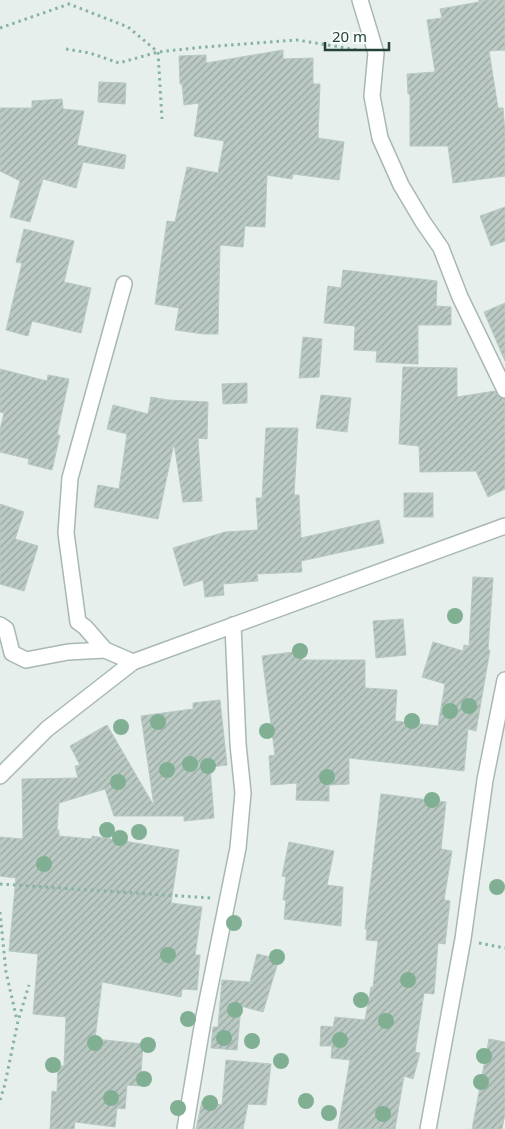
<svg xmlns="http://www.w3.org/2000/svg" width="505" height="1129" viewBox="0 0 505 1129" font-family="'Noto Sans',sans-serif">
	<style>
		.building { fill: url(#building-hatch); stroke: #b8c9c2 }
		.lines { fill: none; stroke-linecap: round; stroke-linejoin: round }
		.minor-casing { stroke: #a8b8b2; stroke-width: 18 }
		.tertiary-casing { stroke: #a8b8b2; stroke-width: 18 }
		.path { stroke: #86b3a5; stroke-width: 3; stroke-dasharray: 2.5 4; stroke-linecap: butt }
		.minor { stroke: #fff; stroke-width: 15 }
		.tertiary { stroke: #fff; stroke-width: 15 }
		.tree { fill: #80af93 }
	</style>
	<defs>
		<pattern id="building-hatch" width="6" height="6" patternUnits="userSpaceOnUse" patternTransform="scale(1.25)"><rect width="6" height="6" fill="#bbcac4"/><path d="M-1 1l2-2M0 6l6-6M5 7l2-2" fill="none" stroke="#98a6a0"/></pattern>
	</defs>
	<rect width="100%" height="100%" fill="#e6efeb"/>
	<!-- building -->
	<g class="building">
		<path d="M479,0h26v50l-16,1 9,57h5l2,26v42l-52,7 -5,-37h-38v-52h-2l-1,-20 28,-2 -8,-52 15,-2 -2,-9 39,-7z"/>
		<path d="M283,50v9l30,-1v26h7l-2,54 26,4 -5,38 -46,-6 -1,5 -25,-4 -2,52 -20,-1 -2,21 -23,-2 -2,89h-14l-29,-4 4,-22 -24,-4 12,-83 8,1 12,-55 31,6 6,-32 -30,-5 5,-33 -15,2 -2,-21h-2l-1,-28 27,-1v8z"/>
		<path d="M99,82l27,1 -1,21 -27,-2z"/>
		<path d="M62,99l1,10 21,2 -7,34 49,10 -2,14 -41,-7 -7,26 -33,-9 -13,43 -20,-5 10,-36 -20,-10v-63h32v-7z"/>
		<path d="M505,207v34l-14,5 -11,-30z"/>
		<path d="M24,229l50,12 -10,41 27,6 -10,45 -49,-12 -4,15 -22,-6 16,-67 -6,-1z"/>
		<path d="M343,270l94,11 -1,25 15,1v18h-33v39l-42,-2 1,-11 -23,-1 1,-24 -31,-3 4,-37 13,2z"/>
		<path d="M505,303v58l-21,-49z"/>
		<path d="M303,337l19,2 -3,38 -20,1z"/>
		<path d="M403,367l54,1v29l38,-6 4,6 6,2v90l-17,8 -12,-26 -56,1 -1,-26 -20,-2z"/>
		<path d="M0,369l47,12 1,-6 21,4 -12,56h3l-8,35 -24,-6 1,-5 -29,-7v-22l4,-17 -4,-1z"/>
		<path d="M247,383v20l-24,1 -1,-20z"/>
		<path d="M321,395l30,3 -4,34 -31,-4z"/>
		<path d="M151,397l17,3 40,2 -1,37 -9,-1 4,63 -19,1 -9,-59 -16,76 -64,-12 4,-22 21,4 8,-55 -20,-5 6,-24 35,9z"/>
		<path d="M266,428h32l-4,67h5l2,43 78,-18 5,23 -83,18 1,11 -45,2 1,7 -35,3 1,11 -19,2 -2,-17 -19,6 -11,-38 52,-16 33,-2 -2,-32h6z"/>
		<rect x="404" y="493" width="29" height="24"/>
		<path d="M0,504l24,8 -9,27 23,7 -14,45 -24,-7z"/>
		<path d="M473,577l20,1 -5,72h2l-14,81 -8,-2 -4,42 -115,-13v26l-20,1v16l-33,-1 1,-17 -26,2 -2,-29 6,-1 -13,-99 39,-5 1,9h63v28l32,2 -2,31 43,5 7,-42 -23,-7 11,-35 30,9 1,-6 5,1z"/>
		<path d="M403,619l3,36 -30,3 -3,-37z"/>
		<path d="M220,700l7,65 -17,2 4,51 -30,3v-5h-70l-9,-27 -46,14 -2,27h2v6l33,3v-3l87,14 -8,53 31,4 -7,48h5l-3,35 -15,-1 -1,8 -79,-15 -7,57 48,5 -3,42 -13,-1 -2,24 -8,-1 -2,19 -40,-5 -1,7h-24l2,-38 5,1 1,-26h6l2,-49 -33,-3 5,-60 -29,-3 7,-73 -16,-2v-39l23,2 -1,-60 56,-1 -3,-12 5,-1 -10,-19 37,-21 47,81 -13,-90 52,-7v-6z"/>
		<path d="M381,794l65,8 -5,47 11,2 -8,49 6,1 -5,43 -7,-1 -4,51 -10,-1 -9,59 5,1 -7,26 -9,-3 -9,53h-57l12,-69 -19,-2 1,-12h-12l1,-20 12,1 2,-10 30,3 6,-33h2l5,-46 -12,-1 1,-11h-2z"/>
		<path d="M289,842l45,9 -7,34 16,2 -2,39 -57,-7 2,-19h-3l3,-23 -4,-1z"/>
		<path d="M257,954l22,5 -16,53 -22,-6 -4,44 -26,-2 2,-21h5l4,-47 28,2z"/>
		<path d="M489,1039l16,3v72l-3,15h-30z"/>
		<path d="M226,1060l45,4 -5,41 -18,-1 -5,25h-47l6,-28 20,4z"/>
	</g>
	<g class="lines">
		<!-- minor casing -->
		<g class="minor-casing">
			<g id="minor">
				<path d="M360,0l16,53 -4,43 8,42 21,47 22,37 18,26 19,49 45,93"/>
				<path d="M0,625l6,4 6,24 14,7 42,-8 37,-2 28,12"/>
				<path d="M105,650l-20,-23 -7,-5 -12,-89 4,-55 54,-194"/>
				<path d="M185,1129l18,-108 35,-173 5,-55 -5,-49 -5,-119"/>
				<path d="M428,1129l35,-190 22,-159 20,-100"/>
			</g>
		</g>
		<!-- tertiary casing -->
		<g class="tertiary-casing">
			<path id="tertiary" d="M0,776l47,-47 86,-67 372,-136"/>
		</g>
		<!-- path -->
		<g class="path">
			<path d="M0,28l69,-24 59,23 30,25 4,67"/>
			<path d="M66,49l24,4 29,10 39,-11 46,-5 93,-7 61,10"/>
			<path d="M0,884l211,14"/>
			<path d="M0,912l6,60 11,48"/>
			<path d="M479,943l26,5"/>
			<path d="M0,1100l5,-16 13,-63 11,-36"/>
		</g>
		<!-- minor -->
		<use href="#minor" class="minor"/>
		<!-- tertiary -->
		<use href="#tertiary" class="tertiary"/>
	</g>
	<!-- trees -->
	<g class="tree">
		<circle cx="455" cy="616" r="8"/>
		<circle cx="300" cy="651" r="8"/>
		<circle cx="469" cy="706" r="8"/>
		<circle cx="450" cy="711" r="8"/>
		<circle cx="412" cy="721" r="8"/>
		<circle cx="158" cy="722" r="8"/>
		<circle cx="121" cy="727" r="8"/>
		<circle cx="267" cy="731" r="8"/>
		<circle cx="190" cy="764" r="8"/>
		<circle cx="208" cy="766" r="8"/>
		<circle cx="167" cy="770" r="8"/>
		<circle cx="327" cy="777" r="8"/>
		<circle cx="118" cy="782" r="8"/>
		<circle cx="432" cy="800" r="8"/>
		<circle cx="107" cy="830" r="8"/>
		<circle cx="139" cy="832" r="8"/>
		<circle cx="120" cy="838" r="8"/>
		<circle cx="44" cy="864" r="8"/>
		<circle cx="497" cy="887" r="8"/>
		<circle cx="234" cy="923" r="8"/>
		<circle cx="168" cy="955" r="8"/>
		<circle cx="277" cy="957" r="8"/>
		<circle cx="408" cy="980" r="8"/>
		<circle cx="361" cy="1000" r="8"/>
		<circle cx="235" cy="1010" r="8"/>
		<circle cx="188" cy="1019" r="8"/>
		<circle cx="386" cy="1021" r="8"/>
		<circle cx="224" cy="1038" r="8"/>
		<circle cx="340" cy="1040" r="8"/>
		<circle cx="252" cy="1041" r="8"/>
		<circle cx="95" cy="1043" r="8"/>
		<circle cx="148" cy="1045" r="8"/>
		<circle cx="484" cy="1056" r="8"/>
		<circle cx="281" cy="1061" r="8"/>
		<circle cx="53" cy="1065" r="8"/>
		<circle cx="144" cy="1079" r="8"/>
		<circle cx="481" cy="1082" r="8"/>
		<circle cx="111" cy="1098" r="8"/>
		<circle cx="306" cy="1101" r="8"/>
		<circle cx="210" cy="1103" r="8"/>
		<circle cx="178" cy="1108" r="8"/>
		<circle cx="329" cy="1113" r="8"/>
		<circle cx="383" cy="1114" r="8"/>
	</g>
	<!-- scale -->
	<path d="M325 42v8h64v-8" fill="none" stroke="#24423a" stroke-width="2.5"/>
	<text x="332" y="42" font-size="15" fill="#24423a" stroke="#f7fbf9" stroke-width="4" paint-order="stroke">20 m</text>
</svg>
